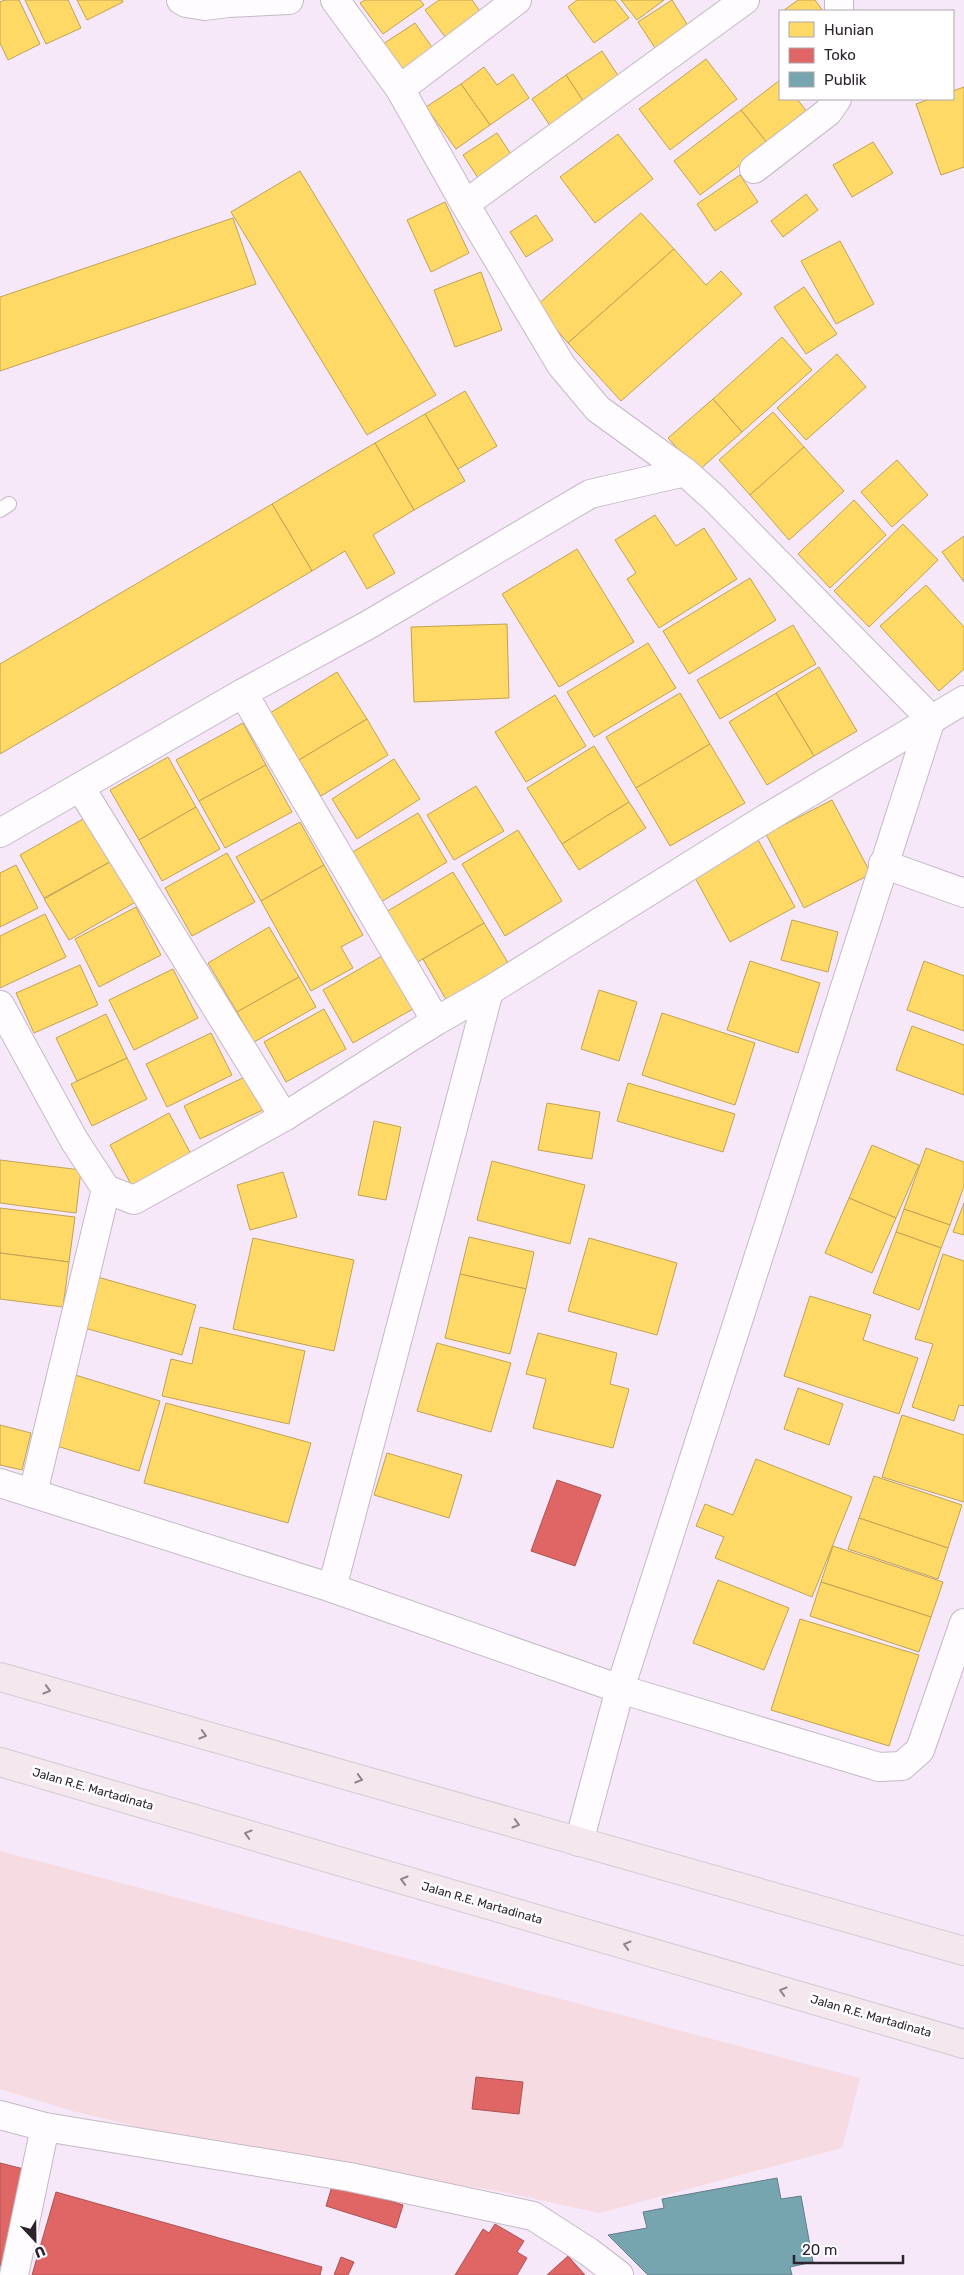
<svg xmlns="http://www.w3.org/2000/svg" width="964" height="2275" viewBox="0 0 964 2275" font-family="Rubik,sans-serif">
	<style>
		.green { fill: #f6dce2 }
		.homes { fill: #ffd966; stroke: #c0a255 }
		.shops { fill: #e06666; stroke: #aa5255 }
		.public { fill: #76a5af; stroke: #607e88 }
		.lines { fill: none; stroke-linecap: round; stroke-linejoin: round }
		.service-casing { stroke: #c4b9c6; stroke-width: 16 }
		.minor-casing { stroke: #c4b9c6; stroke-width: 30 }
		.trunk-casing { stroke: #d2cbd3; stroke-width: 30 }
		.service { stroke: #fefcfe; stroke-width: 14 }
		.minor { stroke: #fefcfe; stroke-width: 28 }
		.trunk { stroke: #f4e7ee; stroke-width: 28 }
		.oneway { stroke: #90858e }
		.labels { text-anchor: middle; stroke-width: 5; stroke-linejoin: round; paint-order: stroke }
		.street-label { font-size: 12px; fill: #2c232e; stroke: #fff }
	</style>
	<rect width="100%" height="100%" fill="#f6e8f9"/>
	<!-- green -->
	<path class="green" d="M0,1851l860,227 -18,70 -243,65 -96,-21 -298,-49 -133,-32 -72,-22z"/>
	<!-- homes -->
	<g class="homes">
		<path d="M5,0h14l21,44 -32,16 -8,-17v-41z"/>
		<path d="M25,0h43l13,28 -35,16z"/>
		<path d="M77,0h45l1,2 -36,18z"/>
		<path d="M365,0h55l4,5 -41,29 -23,-31z"/>
		<path d="M439,0h33l12,17 -35,25 -24,-32z"/>
		<path d="M577,0h38l14,18 -35,25 -26,-36z"/>
		<path d="M621,0h43l-27,20z"/>
		<path d="M672,0l18,29 -33,22 -19,-29z"/>
		<path d="M798,0h17l8,11h-40z"/>
		<path d="M415,23l21,30 -33,22 -20,-31z"/>
		<path d="M602,51l21,32 -36,24 -21,-32z"/>
		<path d="M706,59l31,40 -67,51 -31,-41z"/>
		<path d="M484,67l13,18 16,-11 16,24 -39,27 -29,-41z"/>
		<path d="M566,75l21,32 -34,23 -21,-31z"/>
		<path d="M780,80v19h17l11,14 -40,31 -27,-34z"/>
		<path d="M461,84l29,41 -34,24 -30,-42z"/>
		<path d="M964,87v80l-23,8 -25,-71 14,-5h23v-8z"/>
		<path d="M741,110l27,34 -68,51 -26,-34z"/>
		<path d="M497,133l19,29 -34,22 -19,-29z"/>
		<path d="M618,134l35,45 -58,44 -35,-46z"/>
		<path d="M873,142l20,31 -41,24 -19,-32z"/>
		<path d="M300,171l136,224 -69,40 -136,-223z"/>
		<path d="M740,175l18,27 -43,29 -18,-27z"/>
		<path d="M806,194l12,16 -35,27 -12,-16z"/>
		<path d="M445,202l24,51 -38,19 -24,-52z"/>
		<path d="M641,213l33,36 -106,94 -32,-37z"/>
		<path d="M536,215l17,25 -27,17 -16,-25z"/>
		<path d="M233,218l23,66 -256,87v-74z"/>
		<path d="M840,241l34,63 -38,20 -35,-63z"/>
		<path d="M674,249l32,36 15,-14 21,23 -121,107 -53,-58z"/>
		<path d="M481,272l21,58 -47,17 -21,-57z"/>
		<path d="M804,287l33,47 -31,20 -32,-47z"/>
		<path d="M782,337l30,33 -70,62 -29,-33z"/>
		<path d="M837,354l29,33 -60,53 -29,-32z"/>
		<path d="M465,391l32,55 -39,23 -33,-55z"/>
		<path d="M713,399l29,33 -44,39 -30,-33z"/>
		<path d="M773,412l31,35 -54,48 -31,-35z"/>
		<path d="M425,414l40,67 -51,29 -39,-67z"/>
		<path d="M375,443l39,67 -41,25 22,38 -28,16 -22,-38 -33,20 -40,-67z"/>
		<path d="M804,447l40,44 -55,49 -39,-45z"/>
		<path d="M897,460l31,35 -36,32 -31,-35z"/>
		<path d="M854,500l32,35 -56,53 -32,-34z"/>
		<path d="M272,504l40,67 -312,183v-90z"/>
		<path d="M655,515l21,31 28,-18 33,51 -78,49 -32,-49 9,-6 -21,-33z"/>
		<path d="M903,524l35,36 -69,67 -35,-36z"/>
		<path d="M964,536v46l-22,-30z"/>
		<path d="M577,549l57,93 -75,45 -57,-93z"/>
		<path d="M750,578l26,42 -87,54 -26,-43z"/>
		<path d="M926,585l38,42v42l-25,22 -59,-65z"/>
		<path d="M507,624l2,74 -95,4 -3,-75z"/>
		<path d="M793,625l23,39 -96,55 -23,-39z"/>
		<path d="M648,643l28,45 -82,49 -27,-45z"/>
		<path d="M819,667l38,64 -43,25 -38,-63z"/>
		<path d="M337,672l30,47 -68,41 -29,-47z"/>
		<path d="M680,693l30,51 -74,44 -30,-51z"/>
		<path d="M776,693l38,63 -47,29 -38,-63z"/>
		<path d="M555,695l31,51 -60,36 -31,-50z"/>
		<path d="M367,719l21,36 -67,41 -22,-36z"/>
		<path d="M243,723l23,42 -67,36 -23,-41z"/>
		<path d="M710,744l35,59 -75,43 -34,-58z"/>
		<path d="M594,746l35,56 -67,42 -35,-56z"/>
		<path d="M168,757l28,50 -57,33 -29,-50z"/>
		<path d="M394,759l26,40 -63,40 -25,-40z"/>
		<path d="M266,765l26,47 -67,36 -26,-47z"/>
		<path d="M476,786l28,45 -50,29 -27,-45z"/>
		<path d="M832,800l39,74 -67,34 -38,-74z"/>
		<path d="M629,802l17,26 -67,42 -17,-26z"/>
		<path d="M196,807l24,42 -58,32 -23,-41z"/>
		<path d="M418,813l29,49 -71,43 -30,-49z"/>
		<path d="M90,815l25,44 -71,39 -24,-43z"/>
		<path d="M300,822l24,43 -63,36 -25,-44z"/>
		<path d="M518,830l44,71 -57,35 -43,-72z"/>
		<path d="M757,838l38,69 -65,35 -37,-68z"/>
		<path d="M227,853l28,49 -63,34 -27,-48z"/>
		<path d="M117,858l24,41 -72,41 -25,-41z"/>
		<path d="M16,865l22,43 -38,19v-54z"/>
		<path d="M324,865l39,70 -22,12 12,21 -42,23 -50,-90z"/>
		<path d="M453,872l31,51 -68,40 -30,-51z"/>
		<path d="M136,907l25,48 -62,32 -24,-48z"/>
		<path d="M45,914l21,43 -66,31v-52z"/>
		<path d="M792,920l46,12 -10,40 -47,-12z"/>
		<path d="M484,923l26,43 -62,37 -25,-44z"/>
		<path d="M269,927l30,50 -62,35 -29,-49z"/>
		<path d="M382,956l31,53 -60,34 -30,-53z"/>
		<path d="M750,961l70,22 -22,70 -71,-23z"/>
		<path d="M924,961l40,15v55l-57,-21z"/>
		<path d="M80,965l18,40 -64,28 -18,-40z"/>
		<path d="M173,969l25,49 -64,32 -25,-50z"/>
		<path d="M299,977l17,30 -62,35 -17,-30z"/>
		<path d="M599,990l38,12 -18,59 -38,-12z"/>
		<path d="M324,1009l22,40 -60,33 -22,-40z"/>
		<path d="M662,1013l93,30 -20,62 -93,-30z"/>
		<path d="M106,1014l21,44 -50,23 -21,-43z"/>
		<path d="M912,1026l52,19v50l-68,-25z"/>
		<path d="M211,1033l21,42 -65,32 -21,-43z"/>
		<path d="M127,1058l20,41 -55,27 -21,-42z"/>
		<path d="M249,1075l16,34 -65,30 -16,-33z"/>
		<path d="M628,1083l107,31 -12,38 -106,-31z"/>
		<path d="M547,1103l53,9 -8,47 -54,-9z"/>
		<path d="M169,1113l24,45 -59,32 -24,-45z"/>
		<path d="M374,1121l27,6 -15,73 -28,-5z"/>
		<path d="M872,1145l47,20 -23,53 -47,-20z"/>
		<path d="M926,1148l38,14v24l-14,39 -46,-16z"/>
		<path d="M0,1160l81,10 -5,43 -76,-10z"/>
		<path d="M492,1161l93,24 -15,59 -93,-24z"/>
		<path d="M283,1172l14,45 -47,13 -13,-45z"/>
		<path d="M849,1198l47,20 -24,55 -47,-20z"/>
		<path d="M964,1203v32l-11,-3z"/>
		<path d="M0,1208l75,9 -6,45 -69,-9z"/>
		<path d="M904,1209l46,16 -9,23 -45,-16z"/>
		<path d="M896,1232l45,16 -22,62 -46,-17z"/>
		<path d="M469,1237l65,15 -8,37 -66,-15z"/>
		<path d="M253,1238l101,22 -20,91 -101,-22z"/>
		<path d="M589,1238l88,25 -20,72 -89,-24z"/>
		<path d="M0,1253l69,9 -6,45 -63,-8z"/>
		<path d="M943,1254l21,7v145l-5,-1 -5,16 -42,-14 21,-63 -18,-5z"/>
		<path d="M460,1274l66,15 -16,65 -65,-16z"/>
		<path d="M94,1276l102,29 -14,50 -101,-28z"/>
		<path d="M810,1296l61,19 -8,25 55,18 -19,56 -115,-38z"/>
		<path d="M200,1327l105,24 -16,73 -127,-28 9,-37 21,5z"/>
		<path d="M538,1333l79,20 -7,31 19,5 -16,59 -80,-20 13,-49 -20,-5z"/>
		<path d="M437,1343l74,20 -20,69 -74,-21z"/>
		<path d="M72,1374l88,27 -21,70 -89,-27z"/>
		<path d="M798,1388l45,16 -14,41 -45,-16z"/>
		<path d="M166,1403l145,40 -23,80 -144,-40z"/>
		<path d="M902,1415l62,20v67l-82,-25z"/>
		<path d="M0,1425l31,8 -9,37 -22,-5z"/>
		<path d="M387,1453l75,22 -13,43 -75,-23z"/>
		<path d="M756,1459l96,38 -40,100 -97,-39 9,-21 -28,-11 9,-22 28,11z"/>
		<path d="M874,1476l88,29 -14,43 -89,-30z"/>
		<path d="M859,1518l89,30 -10,31 -90,-30z"/>
		<path d="M833,1546l110,36 -12,35 -110,-35z"/>
		<path d="M718,1580l71,28 -25,62 -71,-27z"/>
		<path d="M821,1582l110,35 -12,35 -109,-36z"/>
		<path d="M800,1619l119,36 -30,91 -118,-36z"/>
	</g>
	<!-- shops -->
	<g class="shops">
		<path d="M557,1480l44,15 -26,71 -44,-15z"/>
		<path d="M476,2077l47,5 -4,32 -47,-5z"/>
		<path d="M0,2163l28,7 -26,96h-2z"/>
		<path d="M333,2183l70,22 -7,23 -70,-22z"/>
		<path d="M56,2192l266,75 -2,8h-288z"/>
		<path d="M495,2224l29,17 -7,11 10,6 -10,17h-62l28,-46 6,4z"/>
		<path d="M568,2256l17,19h-38z"/>
		<path d="M341,2257l13,5 -6,13h-14z"/>
	</g>
	<!-- public -->
	<path class="public" d="M777,2178l4,21 20,-3 12,66 -23,5 2,8h-144l-40,-40 39,-7 -4,-16 21,-4 -2,-9z"/>
	<g class="lines">
		<!-- service casing -->
		<g class="service-casing">
			<path id="service" d="M0,510l9,-6"/>
		</g>
		<!-- minor casing -->
		<g class="minor-casing">
			<g id="minor">
				<path d="M181,0l5,3 19,3 23,-3 61,-3"/>
				<path d="M335,0l65,89 65,115 96,161 37,44 87,63"/>
				<path d="M839,11v-11"/>
				<path d="M400,89l117,-89"/>
				<path d="M754,169l74,-57 9,-13"/>
				<path d="M465,204l280,-204"/>
				<path d="M243,693l193,328"/>
				<path d="M80,787l204,330"/>
				<path d="M0,833l243,-140 125,-68 222,-131 95,-22 29,26 217,221 -311,970 -41,153"/>
				<path d="M883,864l81,29"/>
				<path d="M0,1005l74,135 32,49 28,11 150,-83 152,-96 53,-30 276,-172 199,-119"/>
				<path d="M0,1483l332,105 288,101 259,78 23,-1 18,-16 44,-127"/>
				<path d="M33,1493l73,-304"/>
				<path d="M332,1588l157,-597"/>
				<path d="M0,2115l45,12 305,50 183,39 56,36 30,23"/>
				<path d="M14,2275l31,-148"/>
			</g>
		</g>
		<!-- trunk casing -->
		<g class="trunk-casing">
			<g id="trunk">
				<path d="M0,1677l964,274"/>
				<path d="M0,1762l964,282"/>
			</g>
		</g>
		<!-- service -->
		<use href="#service" class="service"/>
		<!-- minor -->
		<use href="#minor" class="minor"/>
		<!-- trunk -->
		<use href="#trunk" class="trunk"/>
	</g>
	<!-- one-way arrows -->
	<defs><path id="oneway-chevron" d="M-2-3.5L2.5 0L-2 3.5" fill="none" stroke-width="1.6" stroke-linecap="round" stroke-linejoin="round" transform="scale(1.25)"/></defs>
	<g class="oneway">
		<use href="#oneway-chevron" transform="translate(47 1690) rotate(16)"/>
		<use href="#oneway-chevron" transform="translate(203 1735) rotate(16)"/>
		<use href="#oneway-chevron" transform="translate(359 1779) rotate(16)"/>
		<use href="#oneway-chevron" transform="translate(516 1824) rotate(16)"/>
		<use href="#oneway-chevron" transform="translate(248 1834) rotate(-164)"/>
		<use href="#oneway-chevron" transform="translate(404 1880) rotate(-164)"/>
		<use href="#oneway-chevron" transform="translate(627 1945) rotate(-164)"/>
		<use href="#oneway-chevron" transform="translate(783 1991) rotate(-164)"/>
	</g>
	<g class="labels">
		<!-- street labels -->
		<g class="street-label">
			<text transform="translate(93 1789) rotate(16)" y="4">Jalan R.E. Martadinata</text>
			<text transform="translate(482 1903) rotate(16)" y="4">Jalan R.E. Martadinata</text>
			<text transform="translate(871 2016) rotate(16)" y="4">Jalan R.E. Martadinata</text>
		</g>
	</g>
	<!-- legend -->
	<rect x="779" y="10" width="175" height="90" fill="#ffffff" stroke="#aba7ab"/>
	<rect x="789" y="22" width="25" height="15" fill="#ffd966" stroke="#aba7ab"/>
	<text x="824" y="35" font-size="15" fill="#2c232e">Hunian</text>
	<rect x="789" y="48" width="25" height="15" fill="#e06666" stroke="#aba7ab"/>
	<text x="824" y="60" font-size="15" fill="#2c232e">Toko</text>
	<rect x="789" y="72" width="25" height="15" fill="#76a5af" stroke="#aba7ab"/>
	<text x="824" y="85" font-size="15" fill="#2c232e">Publik</text>
	<!-- north arrow -->
	<g transform="translate(35 2240) rotate(158)" stroke="#ffffff" stroke-width="4" paint-order="stroke">
	<path d="M0-4L9 19L0 12L-9 19Z" fill="#2c232e"/>
	<text y="-8" font-size="14" font-weight="bold" text-anchor="middle" fill="#2c232e">U</text>
	</g>
	<!-- scale -->
	<path d="M794 2255v8h109v-8" fill="none" stroke="#2c232e" stroke-width="2.5"/>
	<text x="802" y="2255" font-size="15" fill="#2c232e" stroke="#ffffff" stroke-width="4" paint-order="stroke">20 m</text>
</svg>
